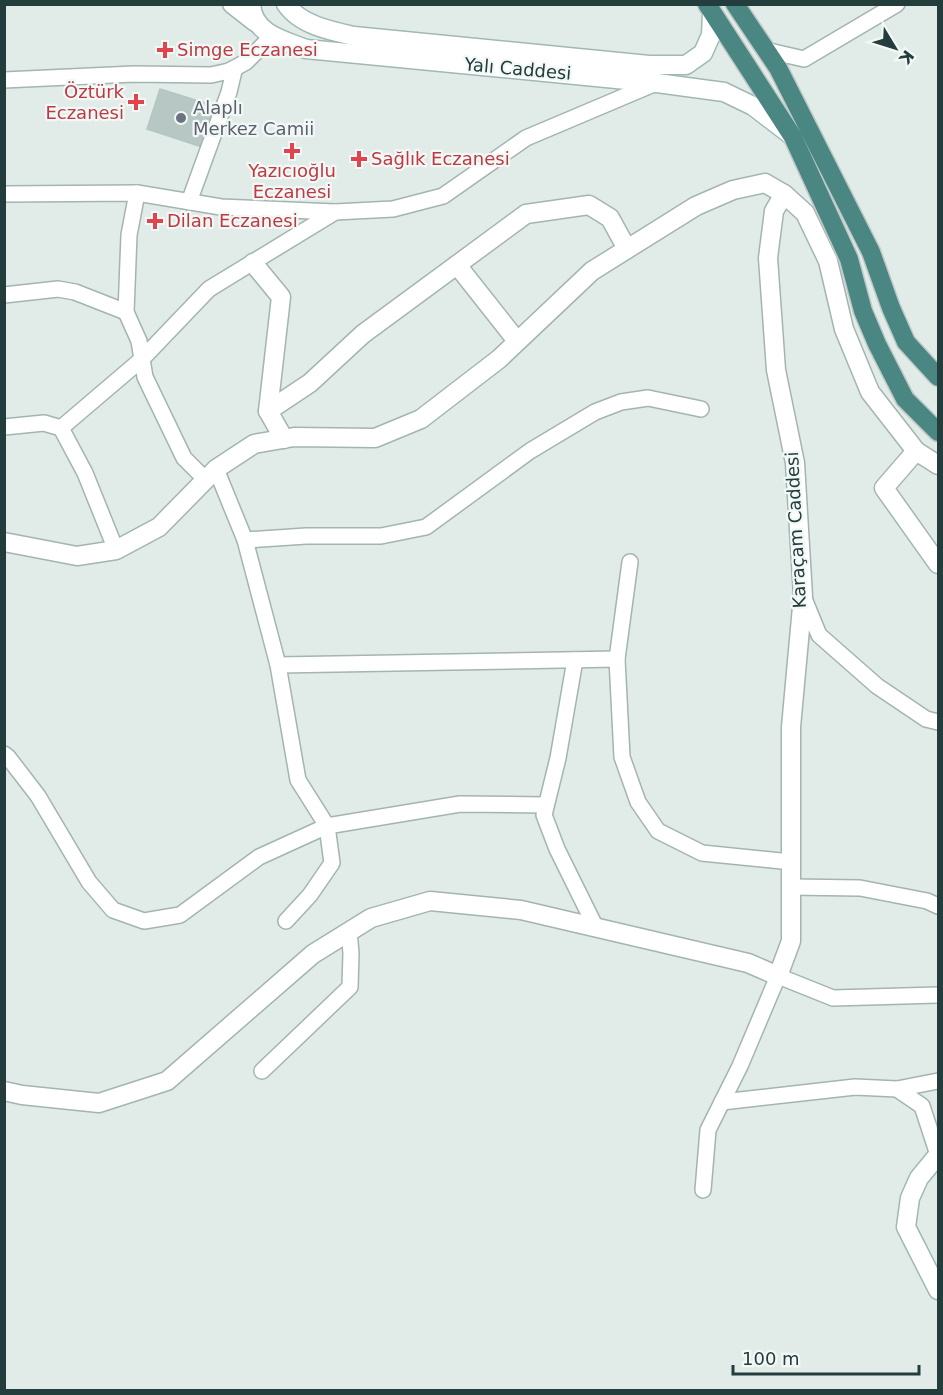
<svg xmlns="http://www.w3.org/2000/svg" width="943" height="1395" viewBox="0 0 943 1395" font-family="'DejaVu Sans',sans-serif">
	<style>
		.building { fill: #b7c7c3; stroke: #b4c6c2; stroke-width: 1.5 }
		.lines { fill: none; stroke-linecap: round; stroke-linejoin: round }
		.minor-casing { stroke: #a4b4b1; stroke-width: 18 }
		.tertiary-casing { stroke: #a4b4b1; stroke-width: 21 }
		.secondary-casing { stroke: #a0b8b4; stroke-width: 21 }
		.trunk-casing { stroke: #c1c9c8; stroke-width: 21 }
		.minor { stroke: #fff; stroke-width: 15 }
		.tertiary { stroke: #fff; stroke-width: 18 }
		.secondary { stroke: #fff; stroke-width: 18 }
		.trunk { stroke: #4a8682; stroke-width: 18 }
		.health-dot { fill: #e0444e; stroke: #f2f8f6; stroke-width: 2 }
		.worship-dot { fill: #6b7280; stroke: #f2f8f6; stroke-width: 2 }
		.labels { text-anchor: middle; stroke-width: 4.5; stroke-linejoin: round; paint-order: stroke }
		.health-label { font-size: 18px; fill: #be3a42; stroke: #f2f8f6; text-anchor: start }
		.street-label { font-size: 18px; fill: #223d3b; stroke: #f2f8f6 }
		.worship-label { font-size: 18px; fill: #5b616d; stroke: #f2f8f6; text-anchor: start }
	</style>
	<rect width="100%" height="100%" fill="#e1ece9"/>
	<!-- building -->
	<path class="building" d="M160,89l55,17 -13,41 -55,-18z"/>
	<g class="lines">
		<!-- minor casing -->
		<g class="minor-casing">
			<g id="minor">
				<path d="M765,50l39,9 93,-55"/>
				<path d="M4,80l130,-6 77,1 18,-4 17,-9 26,-26"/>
				<path d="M137,193l-8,42 -3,77 13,29 6,36 39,81 22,22"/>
				<path d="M4,194l133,-1 84,14 114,5 58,-3 50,-13 83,-58 130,-55"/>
				<path d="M189,202l40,-110 5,-21h-5"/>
				<path d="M4,295l54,-6 17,3 51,20"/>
				<path d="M4,427l40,-4 17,5 24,45 31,77"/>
				<path d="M61,428l81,-69 67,-70 126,-77"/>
				<path d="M216,469l29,71 33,125 20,115 29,46 5,37 -22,32 -24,26"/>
				<path d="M245,540l61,-4h75l45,-9 104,-76 65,-39 26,-10 27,-4 53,11"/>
				<path d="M630,562l-13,97 5,98 16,45 20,29 44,22 89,9"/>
				<path d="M803,596l16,39 58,51 49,33 12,3"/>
				<path d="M575,660l-17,98 -14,57 13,34 39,79"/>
				<path d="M278,665l339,-6"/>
				<path d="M4,754l4,3 30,39 51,86 24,28 31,11 36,-6 79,-58 68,-31 133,-22 86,1"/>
				<path d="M791,887l69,1 67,13 11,5"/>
				<path d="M262,1071l88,-84 1,-34 -2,-22"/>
				<path d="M897,1089l41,-8"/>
				<path d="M722,1102l133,-15 42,2 25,17 16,49"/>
				<path d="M703,1190l5,-60 32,-64 38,-90 55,22 105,-3"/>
			</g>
		</g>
		<!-- tertiary casing -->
		<g class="tertiary-casing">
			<g id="tertiary">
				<path d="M232,4l23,18"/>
				<path d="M253,263l28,34 -13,114 16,28"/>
				<path d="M457,265l60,76"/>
				<path d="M268,411l42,-28 53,-49 163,-120 63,-9 21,13 17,31"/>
				<path d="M938,465l-22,-14 -32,37 54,76"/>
				<path d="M4,542l73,14 39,-6 43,-23 57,-58 38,-25 40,-7 81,1 46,-19 78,-60 93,-88 104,-65 37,-16 32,-7 19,11 21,19 23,48 16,68 26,63 46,59"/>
				<path d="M4,1091l18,4 77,8 68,-22 146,-127 58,-36 59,-17 91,9 227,53 30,13 13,-35v-214l12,-131 -8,-133 -19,-93 -8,-112 6,-47 10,-17"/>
			</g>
		</g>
		<!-- secondary casing -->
		<g class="secondary-casing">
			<g id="secondary">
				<path d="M251,4c2,30 32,36 55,45l351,34 67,9 29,14 38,29"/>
				<path d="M286,4c14,21 45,27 68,32l295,29h37l17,-12 8,-18 1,-22"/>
				<path d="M938,1155l-19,23 -9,20 -4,29 32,63"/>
			</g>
		</g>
		<!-- trunk casing -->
		<g class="trunk-casing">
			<g id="trunk">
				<path d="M707,4l86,133 56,122 14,52 14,33 28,55 33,33"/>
				<path d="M735,4l43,64 93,184 20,56 15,34 32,35"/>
			</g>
		</g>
		<!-- minor -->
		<use href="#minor" class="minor"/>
		<!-- tertiary -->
		<use href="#tertiary" class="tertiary"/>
		<!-- secondary -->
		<use href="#secondary" class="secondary"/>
		<!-- trunk -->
		<use href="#trunk" class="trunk"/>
	</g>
	<!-- markers -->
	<g class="health-dot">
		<path d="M162 41h6v6h6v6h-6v6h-6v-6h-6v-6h6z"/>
		<path d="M133 93h6v6h6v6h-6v6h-6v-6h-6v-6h6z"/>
		<path d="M289 142h6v6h6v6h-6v6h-6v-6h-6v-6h6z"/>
		<path d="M356 150h6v6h6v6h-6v6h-6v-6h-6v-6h6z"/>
		<path d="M152 212h6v6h6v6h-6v6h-6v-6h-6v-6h6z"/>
	</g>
	<circle class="worship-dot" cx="181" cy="118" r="6"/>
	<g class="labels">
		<!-- health labels -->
		<g class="health-label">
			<text x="177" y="56">Simge Eczanesi</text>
			<text x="124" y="98" text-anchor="end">Öztürk<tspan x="124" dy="21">Eczanesi</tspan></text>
			<text x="371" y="165">Sağlık Eczanesi</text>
			<text x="292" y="177" text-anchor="middle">Yazıcıoğlu<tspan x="292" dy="21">Eczanesi</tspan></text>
			<text x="167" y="227">Dilan Eczanesi</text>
		</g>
		<!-- street labels -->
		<g class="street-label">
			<text transform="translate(518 69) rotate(5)" y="6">Yalı Caddesi</text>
			<text transform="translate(796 530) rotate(-93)" y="6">Karaçam Caddesi</text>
		</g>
		<!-- worship labels -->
		<g class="worship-label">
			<text x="193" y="114">Alaplı<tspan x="193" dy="21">Merkez Camii</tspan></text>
		</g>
	</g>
	<!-- border -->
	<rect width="943" height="1395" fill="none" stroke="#223d3b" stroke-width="12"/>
	<!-- north arrow -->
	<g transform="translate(895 48) rotate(128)" stroke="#f2f8f6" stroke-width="4.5" paint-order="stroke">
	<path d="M0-4.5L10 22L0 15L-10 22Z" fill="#223d3b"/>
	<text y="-9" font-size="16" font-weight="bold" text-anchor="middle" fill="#223d3b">K</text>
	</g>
	<!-- scale -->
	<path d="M733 1365v9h186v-9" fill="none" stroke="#223d3b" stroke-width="3"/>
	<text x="742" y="1365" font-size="18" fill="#223d3b" stroke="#f2f8f6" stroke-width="4.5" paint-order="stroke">100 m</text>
</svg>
